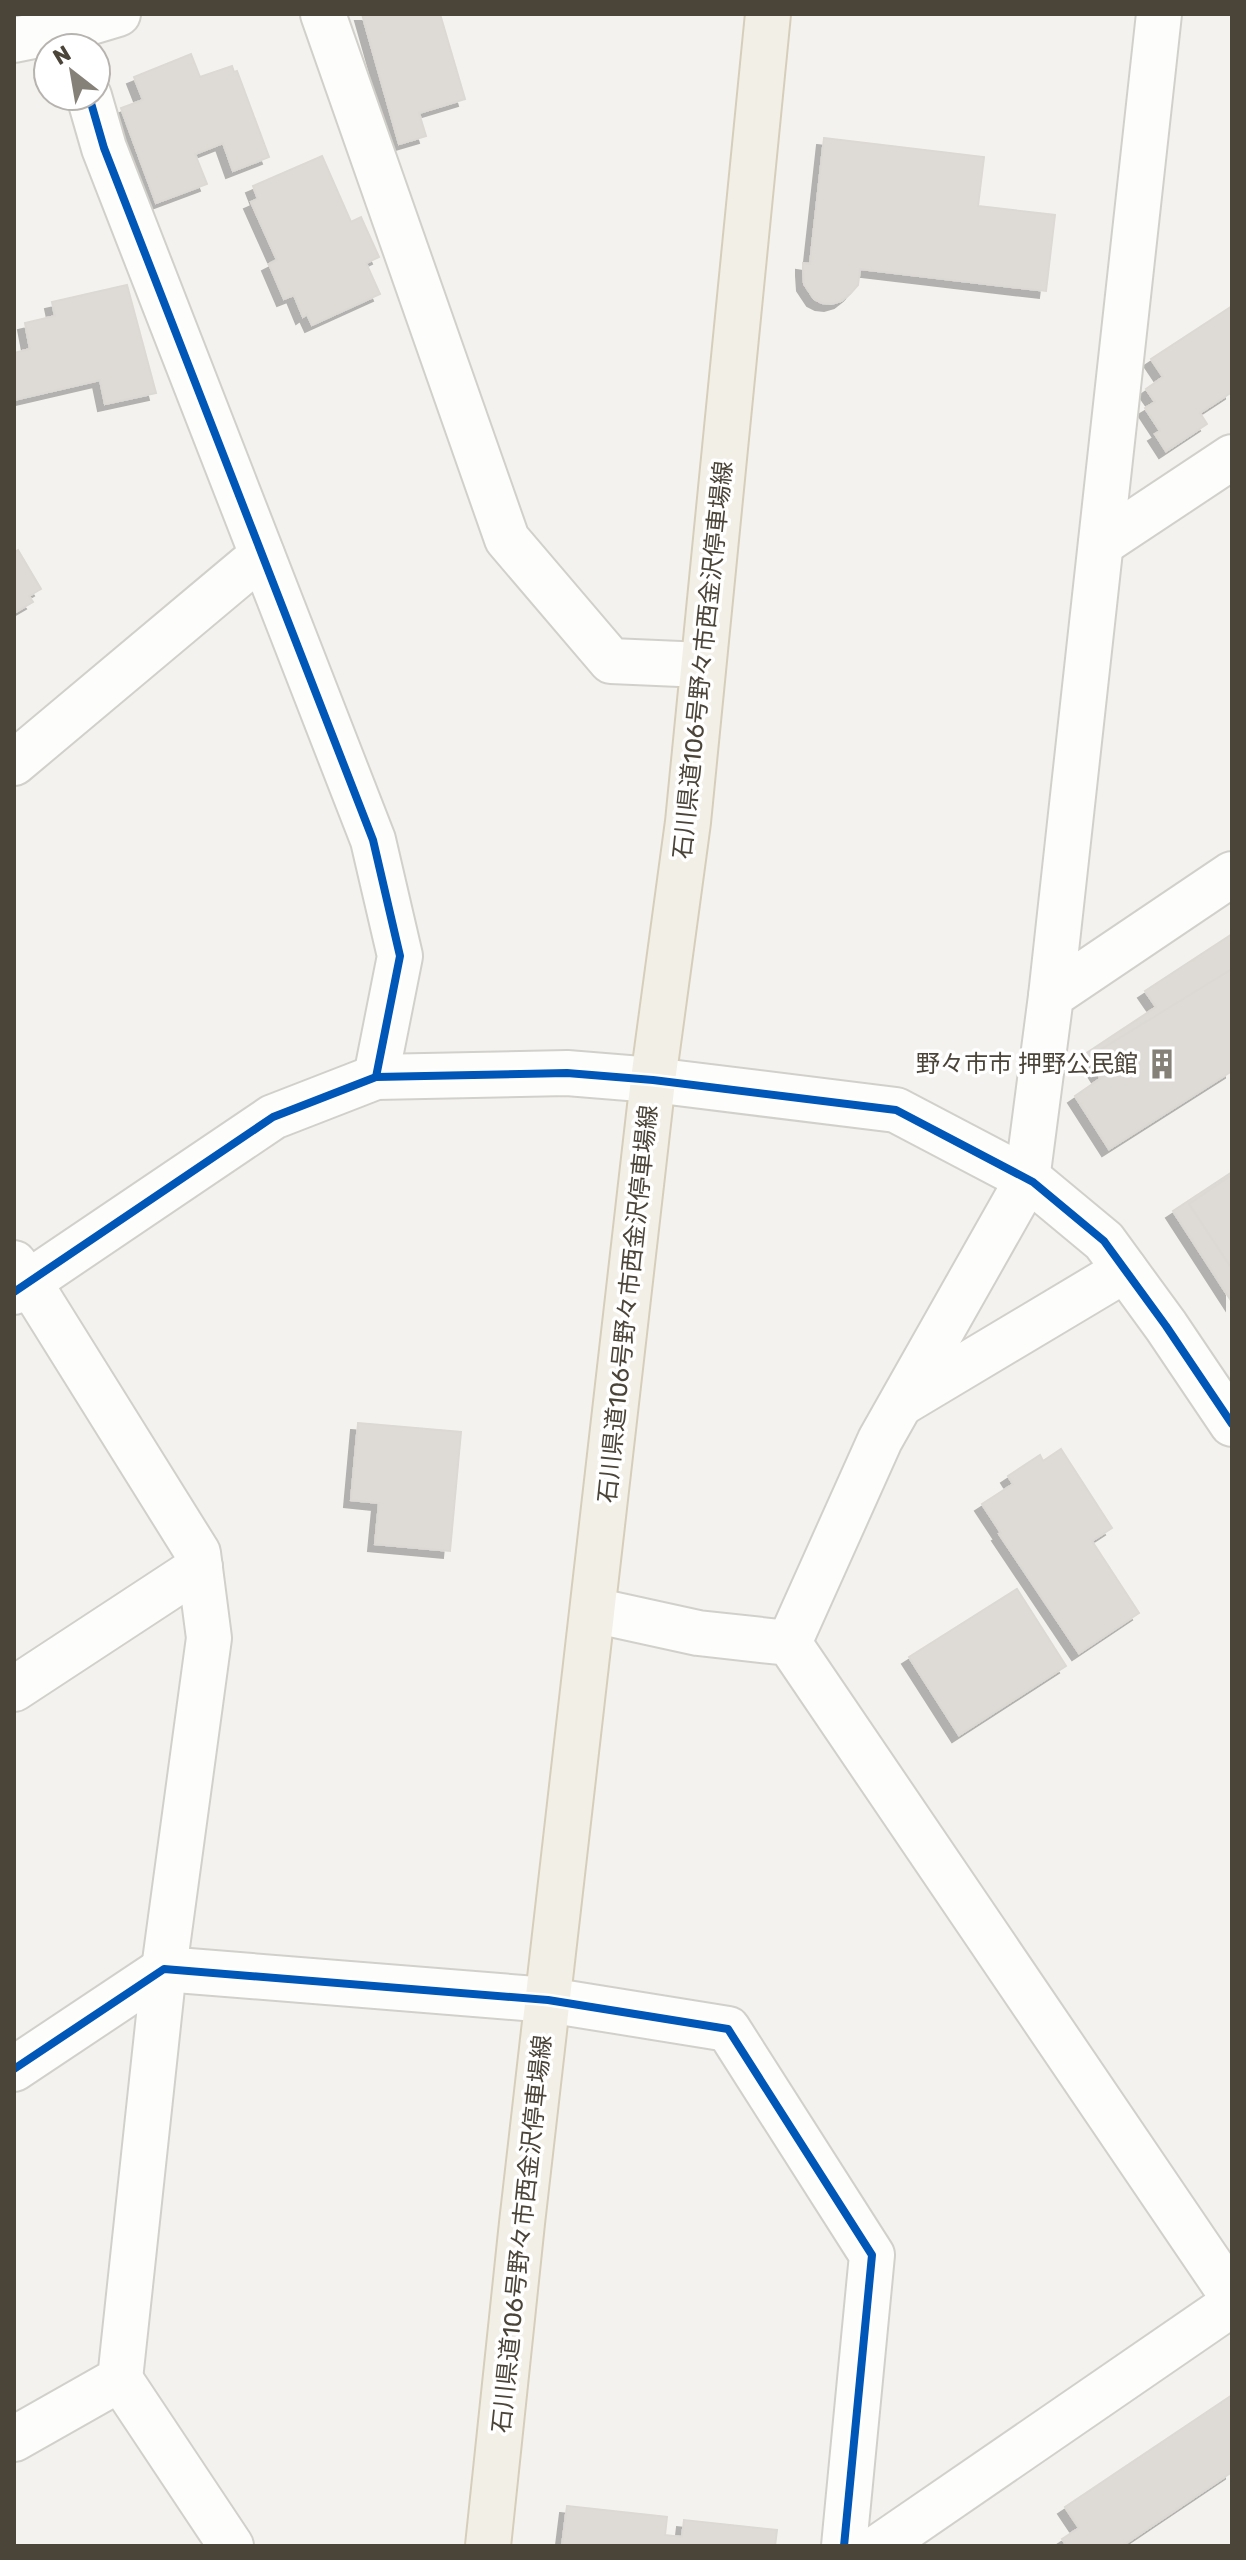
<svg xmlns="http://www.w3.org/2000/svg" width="1246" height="2560" viewBox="0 0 1246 2560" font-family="Rubik,'Noto Sans JP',sans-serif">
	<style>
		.building { fill: #dedbd6; stroke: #dcd9d4; stroke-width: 2; filter: url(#shadow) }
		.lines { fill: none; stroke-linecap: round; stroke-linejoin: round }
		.minor-casing { stroke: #d2d0cb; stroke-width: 48 }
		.major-casing { stroke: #d6cebb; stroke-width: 48 }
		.minor { stroke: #fdfdfc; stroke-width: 44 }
		.major { stroke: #f2efe6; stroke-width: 44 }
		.cycleway-casing { stroke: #fff; stroke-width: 13 }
		.cycleway { stroke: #0057b8; stroke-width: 8 }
		.labels { text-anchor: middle; stroke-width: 7; stroke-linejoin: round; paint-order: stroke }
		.street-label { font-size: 24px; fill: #4b4439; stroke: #fff }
		.poi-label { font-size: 24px; fill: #4b4439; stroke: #fff; text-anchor: end }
	</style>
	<defs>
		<filter id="shadow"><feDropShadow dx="-7" dy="7" stdDeviation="0" flood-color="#0004"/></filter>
	</defs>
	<rect width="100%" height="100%" fill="#f4f2ee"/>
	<!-- building -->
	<g class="building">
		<path d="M362,14h78l25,85 -46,14 7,23 -27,8z"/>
		<path d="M191,54l9,23 32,-11 2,6 3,-1 32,86 -36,14 -10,-28 -28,11 12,30 -51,19 -35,-95 22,-8 -9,-23z"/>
		<path d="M824,138l160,19 -6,49 77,9 -9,76 -186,-22 -2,16 -8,9 -9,7 -10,3 -9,-1 -8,-4 -10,-15 -1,-15v-6l7,1z"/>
		<path d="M322,156l29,66 10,-5 18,40 -13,6 14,31 -68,31 -5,-11 -4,3 -9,-22 -10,4 -15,-35 8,-4 -26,-58 7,-3 -5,-13z"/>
		<path d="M127,285l29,108 -51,11 -5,-24 -86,20v-47l16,-4 -5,-26 30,-7 -3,-14z"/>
		<path d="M1232,306v86l-32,21 7,11 -41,27 -11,-17 5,-3 -15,-23 10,-6 -9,-13 17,-12 -12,-18z"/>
		<path d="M18,550l23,39 -12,7 4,6 -19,11v-60z"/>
		<path d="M1232,934v133l-93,62 -3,-4 -20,14 -32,-48 17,-12 -16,-25 71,-47 -11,-16z"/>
		<path d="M1232,969v102l-123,78 -34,-53 29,-20 -17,-18z"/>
		<path d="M1232,1172v130l-59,-91z"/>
		<path d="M1232,1175v94l-43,-65z"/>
		<path d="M358,1423l103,9 -11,119 -75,-7 4,-41 -28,-3z"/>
		<path d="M1061,1449l51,79 -20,13 47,72 -60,40 -80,-119 2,-1 -19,-29 31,-20 -5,-8 32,-21 3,6z"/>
		<path d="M1017,1589l49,77 -107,69 -50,-78z"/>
		<path d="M1232,2395v77l-110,74h-55l-5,-7 17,-11 -14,-21z"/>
		<path d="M567,2506l100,11 -2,18 17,2 2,-17 93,10 -2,16h-213z"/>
	</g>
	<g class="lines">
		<!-- minor casing -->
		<g class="minor-casing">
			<g id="minor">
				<path d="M323,14l184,525 104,122 92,4"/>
				<path d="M14,40l54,-11 50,-15"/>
				<path d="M89,96l15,52 269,692 27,116 -24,121"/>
				<path d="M1101,544l131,-87"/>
				<path d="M14,763l248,-208"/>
				<path d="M1051,996l108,-982"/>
				<path d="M14,1263l15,19 169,271 11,85 -45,331 -44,410 -106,60"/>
				<path d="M14,1292l259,-175 103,-40 191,-4 86,7 243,30 137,72 71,59 62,85 66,98"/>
				<path d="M904,1402l221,-132"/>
				<path d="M593,1610l105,23 91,10 443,653"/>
				<path d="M789,1643l91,-203 147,-260 24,-184 181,-122"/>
				<path d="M14,1689l186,-122"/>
				<path d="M14,2069l150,-100 384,31 180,29 144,226 -28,291"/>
				<path d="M120,2379l111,167"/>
				<path d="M880,2546l352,-242"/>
			</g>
		</g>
		<!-- major casing -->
		<g class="major-casing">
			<path id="major" d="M488,2546l34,-323 131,-1143 35,-258 80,-808"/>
		</g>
		<!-- minor -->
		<use href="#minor" class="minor"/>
		<!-- major -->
		<use href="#major" class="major"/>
		<!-- cycleway casing -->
		<g class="cycleway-casing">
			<g id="cycleway">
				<path d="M89,96l15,52 269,692 27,116 -24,121"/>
				<path d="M14,1292l259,-175 103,-40 191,-4 86,7 243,30 137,72 71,59 62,85 66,98"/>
				<path d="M14,2069l150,-100 384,31 180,29 144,226 -28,291"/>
			</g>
		</g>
		<!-- cycleway -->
		<use href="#cycleway" class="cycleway"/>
	</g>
	<!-- icons -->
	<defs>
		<g id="building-bare" transform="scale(2.4)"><path d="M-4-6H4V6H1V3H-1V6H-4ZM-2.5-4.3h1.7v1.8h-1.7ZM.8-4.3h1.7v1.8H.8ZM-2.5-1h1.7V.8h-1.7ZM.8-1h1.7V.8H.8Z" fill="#868178" stroke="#fff" stroke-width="2.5" paint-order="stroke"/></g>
	</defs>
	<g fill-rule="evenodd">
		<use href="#building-bare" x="1162" y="1064"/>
	</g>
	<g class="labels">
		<!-- street labels -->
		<g class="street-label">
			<text transform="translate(703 660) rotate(-84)" y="8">石川県道106号野々市西金沢停車場線</text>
			<text transform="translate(628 1304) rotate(-84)" y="8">石川県道106号野々市西金沢停車場線</text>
			<text transform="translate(522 2234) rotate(-84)" y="8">石川県道106号野々市西金沢停車場線</text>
		</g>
		<!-- poi labels -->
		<g class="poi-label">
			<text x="1138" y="1072">野々市市 押野公民館</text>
		</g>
	</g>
	<!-- border -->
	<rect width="1246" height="2560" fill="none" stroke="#4b4439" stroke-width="32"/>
	<!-- north arrow -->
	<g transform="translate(72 72) rotate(329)"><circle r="38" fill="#ffffff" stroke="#b7b4b0" stroke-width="2"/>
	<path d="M0-6L14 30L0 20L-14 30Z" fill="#868178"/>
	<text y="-12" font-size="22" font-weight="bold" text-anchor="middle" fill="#4b4439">N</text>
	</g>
</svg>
